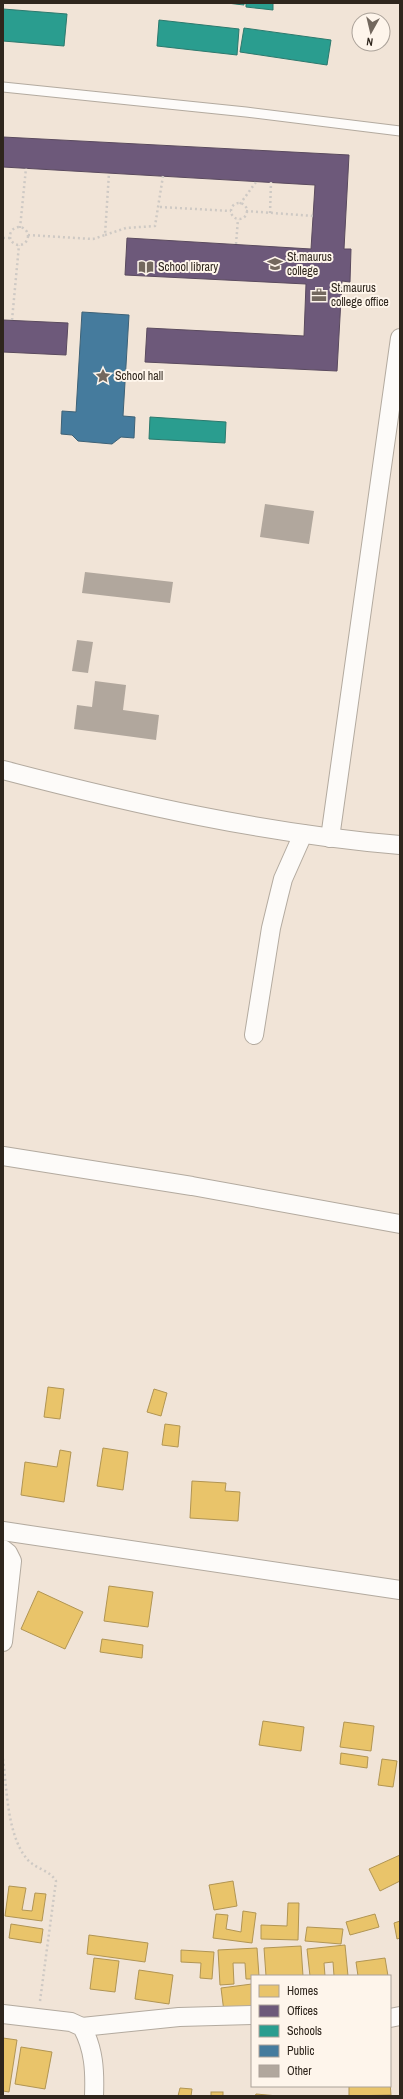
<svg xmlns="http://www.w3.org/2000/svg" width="403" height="2099" viewBox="0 0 403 2099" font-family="'Archivo Narrow',sans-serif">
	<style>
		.homes { fill: #e9c46a; stroke: #b19553 }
		.offices { fill: #6d597a; stroke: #5a4a5e }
		.schools { fill: #2a9d8f; stroke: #2c796d }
		.public { fill: #457b9d; stroke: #3e6277 }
		.building { fill: #b1a79d }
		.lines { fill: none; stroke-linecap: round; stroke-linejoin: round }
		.service-casing { stroke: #b3aa9f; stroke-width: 11 }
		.minor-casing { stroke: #b3aa9f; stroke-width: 20 }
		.path { stroke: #cec9c4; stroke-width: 2.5; stroke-dasharray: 2 3; stroke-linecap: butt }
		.service { stroke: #fdfbf9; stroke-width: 9 }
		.minor { stroke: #fdfbf9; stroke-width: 18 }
		.labels { text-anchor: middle; stroke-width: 4; stroke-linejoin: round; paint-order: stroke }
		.poi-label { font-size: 12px; fill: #2f261d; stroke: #fef5eb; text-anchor: start }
	</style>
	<rect width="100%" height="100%" fill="#f1e4d7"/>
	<!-- homes -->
	<g class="homes">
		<path d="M48,1387l16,2 -4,30 -16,-2z"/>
		<path d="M154,1389l13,4 -6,23 -14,-4z"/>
		<path d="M165,1424l15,2 -2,21 -16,-2z"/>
		<path d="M103,1448l25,4 -5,38 -26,-4z"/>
		<path d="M60,1450l11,2 -7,50 -43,-7 4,-33 32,5z"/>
		<path d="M192,1481l34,2 -1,8 15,1 -2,29 -48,-3z"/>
		<path d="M109,1586l44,6 -5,35 -44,-6z"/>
		<path d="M38,1591l45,21 -18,37 -44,-20z"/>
		<path d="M102,1639l41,6 -1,13 -42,-6z"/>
		<path d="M263,1721l41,6 -3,24 -42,-6z"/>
		<path d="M344,1722l30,4 -3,25 -31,-4z"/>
		<path d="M341,1753l27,4 -1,11 -27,-4z"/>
		<path d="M382,1759l15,2 -4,26 -15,-2z"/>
		<path d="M400,1855v26l-20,10 -11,-22z"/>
		<path d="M233,1881l4,25 -23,4 -5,-25z"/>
		<path d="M9,1886l17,2 -4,22 10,1 3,-18 11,1 -4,27 -37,-5z"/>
		<path d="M288,1903h11l-1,37 -37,-1v-14l26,1z"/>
		<path d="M243,1911l13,2 -4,30 -39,-5 3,-24 12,1 -2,14 15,3z"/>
		<path d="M375,1914l4,13 -29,8 -4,-13z"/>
		<path d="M400,1921v17l-3,1 -3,-16z"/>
		<path d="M11,1924l32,5 -2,14 -32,-5z"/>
		<path d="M307,1927l36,2 -2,15 -36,-3z"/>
		<path d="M89,1935l59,8 -3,19 -58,-8z"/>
		<path d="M345,1945l3,31h-14l-1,-14 -9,1 1,13h-15l-3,-27z"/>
		<path d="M301,1946l2,30h-37l-2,-28z"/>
		<path d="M257,1948l2,28h-7v3h-6l-1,-16h-12l1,21 -14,1 -2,-35z"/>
		<path d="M181,1950l33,2 -2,27 -12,-1 1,-15 -20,-1z"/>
		<path d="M94,1958l25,3 -4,31 -25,-3z"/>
		<path d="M385,1958l3,18h-30l-2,-14z"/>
		<path d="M139,1970l34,5 -4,29 -34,-5z"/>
		<path d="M252,1984v24l-28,4 -3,-24z"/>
		<path d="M3,2038l14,2 -8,52 -6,-1z"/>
		<path d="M21,2047l31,5 -7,37 -30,-5z"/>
		<path d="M390,2082l1,13 -42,1v-10h41z"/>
		<path d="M180,2088l12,1 -1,7h-13z"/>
		<rect x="211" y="2092" width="12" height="4"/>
		<path d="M256,2094l22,2h-23z"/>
	</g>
	<!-- offices -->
	<g class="offices">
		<path d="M3,137l346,18 -5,94h7l-1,33 -8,-1 -5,90 -192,-9 2,-34 157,8 2,-52 -181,-9 2,-37 184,11 4,-64 -312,-18z"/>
		<path d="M3,320l65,3 -2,32 -63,-3z"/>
	</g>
	<!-- schools -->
	<g class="schools">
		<path d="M227,3h17v2z"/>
		<path d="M246,3h27v7l-27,-3z"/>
		<path d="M3,9l64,5 -3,32 -61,-5z"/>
		<path d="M159,20l80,9 -2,26 -80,-9z"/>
		<path d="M244,28l87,12 -4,25 -87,-13z"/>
		<path d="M150,417l76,5 -1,21 -76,-4z"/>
	</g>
	<!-- public -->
	<path class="public" d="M82,312l47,3 -6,101 12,1 -1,21 -13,-1 -9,7 -34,-3 -6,-6 -11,-1 1,-23 14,1z"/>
	<!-- building -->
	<g class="building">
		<path d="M265,504l49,7 -5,33 -49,-7z"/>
		<path d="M85,572l88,10 -3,21 -88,-10z"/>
		<path d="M77,640l16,2 -5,31 -16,-2z"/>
		<path d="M95,681l31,4 -3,25 36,5 -3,25 -82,-11 3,-24 15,2z"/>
	</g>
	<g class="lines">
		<!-- service casing -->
		<g class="service-casing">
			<path id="service" d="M3,87l243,25 154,19"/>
		</g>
		<!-- minor casing -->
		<g class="minor-casing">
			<g id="minor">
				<path d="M3,770c130,34 263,64 397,75"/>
				<path d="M330,838l70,-500"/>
				<path d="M254,1035l17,-107 8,-33 4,-16 20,-45"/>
				<path d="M3,1156l189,30 208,38"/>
				<path d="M3,1531l397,59"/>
				<path d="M3,1549l5,4 4,8 -9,81"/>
				<path d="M3,2014l68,8 11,5c12,22 13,44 12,69"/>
				<path d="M390,2018l10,-2"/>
				<path d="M82,2027l97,-10 73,-2"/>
			</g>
		</g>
		<!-- path -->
		<g class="path">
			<circle cx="239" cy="211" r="8"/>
			<path d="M240,204l16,-22"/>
			<path d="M160,207l71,4"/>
			<path d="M246,211l67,5"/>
			<path d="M270,213l1,-31"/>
			<circle cx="19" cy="236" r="9"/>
			<path d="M20,228l6,-60"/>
			<path d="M28,235l65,4 12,-4 4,-62"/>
			<path d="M105,235l21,-7 29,-2 8,-50"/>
			<path d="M3,238h8"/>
			<path d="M236,244l2,-25"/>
			<path d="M12,320l7,-75"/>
			<path d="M3,1759c4,30 4,76 24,100 8,10 23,11 29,22l-16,120"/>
		</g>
		<!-- service -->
		<use href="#service" class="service"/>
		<!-- minor -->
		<use href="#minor" class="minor"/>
	</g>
	<!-- icons -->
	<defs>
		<g id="university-bare" transform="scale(1.2)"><path d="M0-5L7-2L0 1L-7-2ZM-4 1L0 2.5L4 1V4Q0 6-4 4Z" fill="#73685e" stroke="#fef5eb" stroke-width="2.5" paint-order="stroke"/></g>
		<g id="library-bare" transform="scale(1.2)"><path d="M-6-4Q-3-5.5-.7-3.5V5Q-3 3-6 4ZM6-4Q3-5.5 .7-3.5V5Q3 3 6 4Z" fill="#73685e" stroke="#fef5eb" stroke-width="2.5" paint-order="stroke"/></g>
		<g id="office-bare" transform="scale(1.2)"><path d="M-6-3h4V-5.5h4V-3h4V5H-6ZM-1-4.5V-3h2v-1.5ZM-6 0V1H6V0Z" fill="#73685e" stroke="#fef5eb" stroke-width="2.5" paint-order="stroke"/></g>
		<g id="sight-bare" transform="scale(1.2)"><path d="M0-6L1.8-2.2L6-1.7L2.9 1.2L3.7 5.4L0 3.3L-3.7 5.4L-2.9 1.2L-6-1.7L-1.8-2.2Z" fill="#73685e" stroke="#fef5eb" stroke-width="2.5" paint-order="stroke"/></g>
	</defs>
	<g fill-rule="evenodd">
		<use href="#university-bare" x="275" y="264"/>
		<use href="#library-bare" x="146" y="267"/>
		<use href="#office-bare" x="319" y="295"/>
		<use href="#sight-bare" x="103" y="376"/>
	</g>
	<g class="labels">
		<!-- poi labels -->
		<g class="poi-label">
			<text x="287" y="261">St.maurus<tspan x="287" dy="14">college</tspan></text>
			<text x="158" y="271">School library</text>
			<text x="331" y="292">St.maurus<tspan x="331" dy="14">college office</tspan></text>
			<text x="115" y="380">School hall</text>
		</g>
	</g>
	<!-- border -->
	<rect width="403" height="2099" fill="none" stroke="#2f261d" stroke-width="8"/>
	<!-- legend -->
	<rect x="251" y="1975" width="140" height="112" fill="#fef5eb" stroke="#aba299"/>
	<rect x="259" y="1985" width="20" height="12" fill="#e9c46a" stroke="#aba299"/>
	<text x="287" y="1995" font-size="12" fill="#2f261d">Homes</text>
	<rect x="259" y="2005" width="20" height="12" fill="#6d597a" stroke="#aba299"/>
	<text x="287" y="2015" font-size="12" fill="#2f261d">Offices</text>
	<rect x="259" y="2025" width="20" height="12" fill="#2a9d8f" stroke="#aba299"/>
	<text x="287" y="2035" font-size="12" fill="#2f261d">Schools</text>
	<rect x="259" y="2045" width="20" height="12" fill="#457b9d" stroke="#aba299"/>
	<text x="287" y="2055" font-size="12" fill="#2f261d">Public</text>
	<rect x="259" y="2065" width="20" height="12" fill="#b1a79d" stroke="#aba299"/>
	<text x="287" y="2075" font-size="12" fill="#2f261d">Other</text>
	<!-- north arrow -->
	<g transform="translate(371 32) rotate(188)"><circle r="19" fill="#fef5eb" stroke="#aba299"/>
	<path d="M0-3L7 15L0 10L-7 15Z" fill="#73685e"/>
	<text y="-6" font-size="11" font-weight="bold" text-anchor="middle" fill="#2f261d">N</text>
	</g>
</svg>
